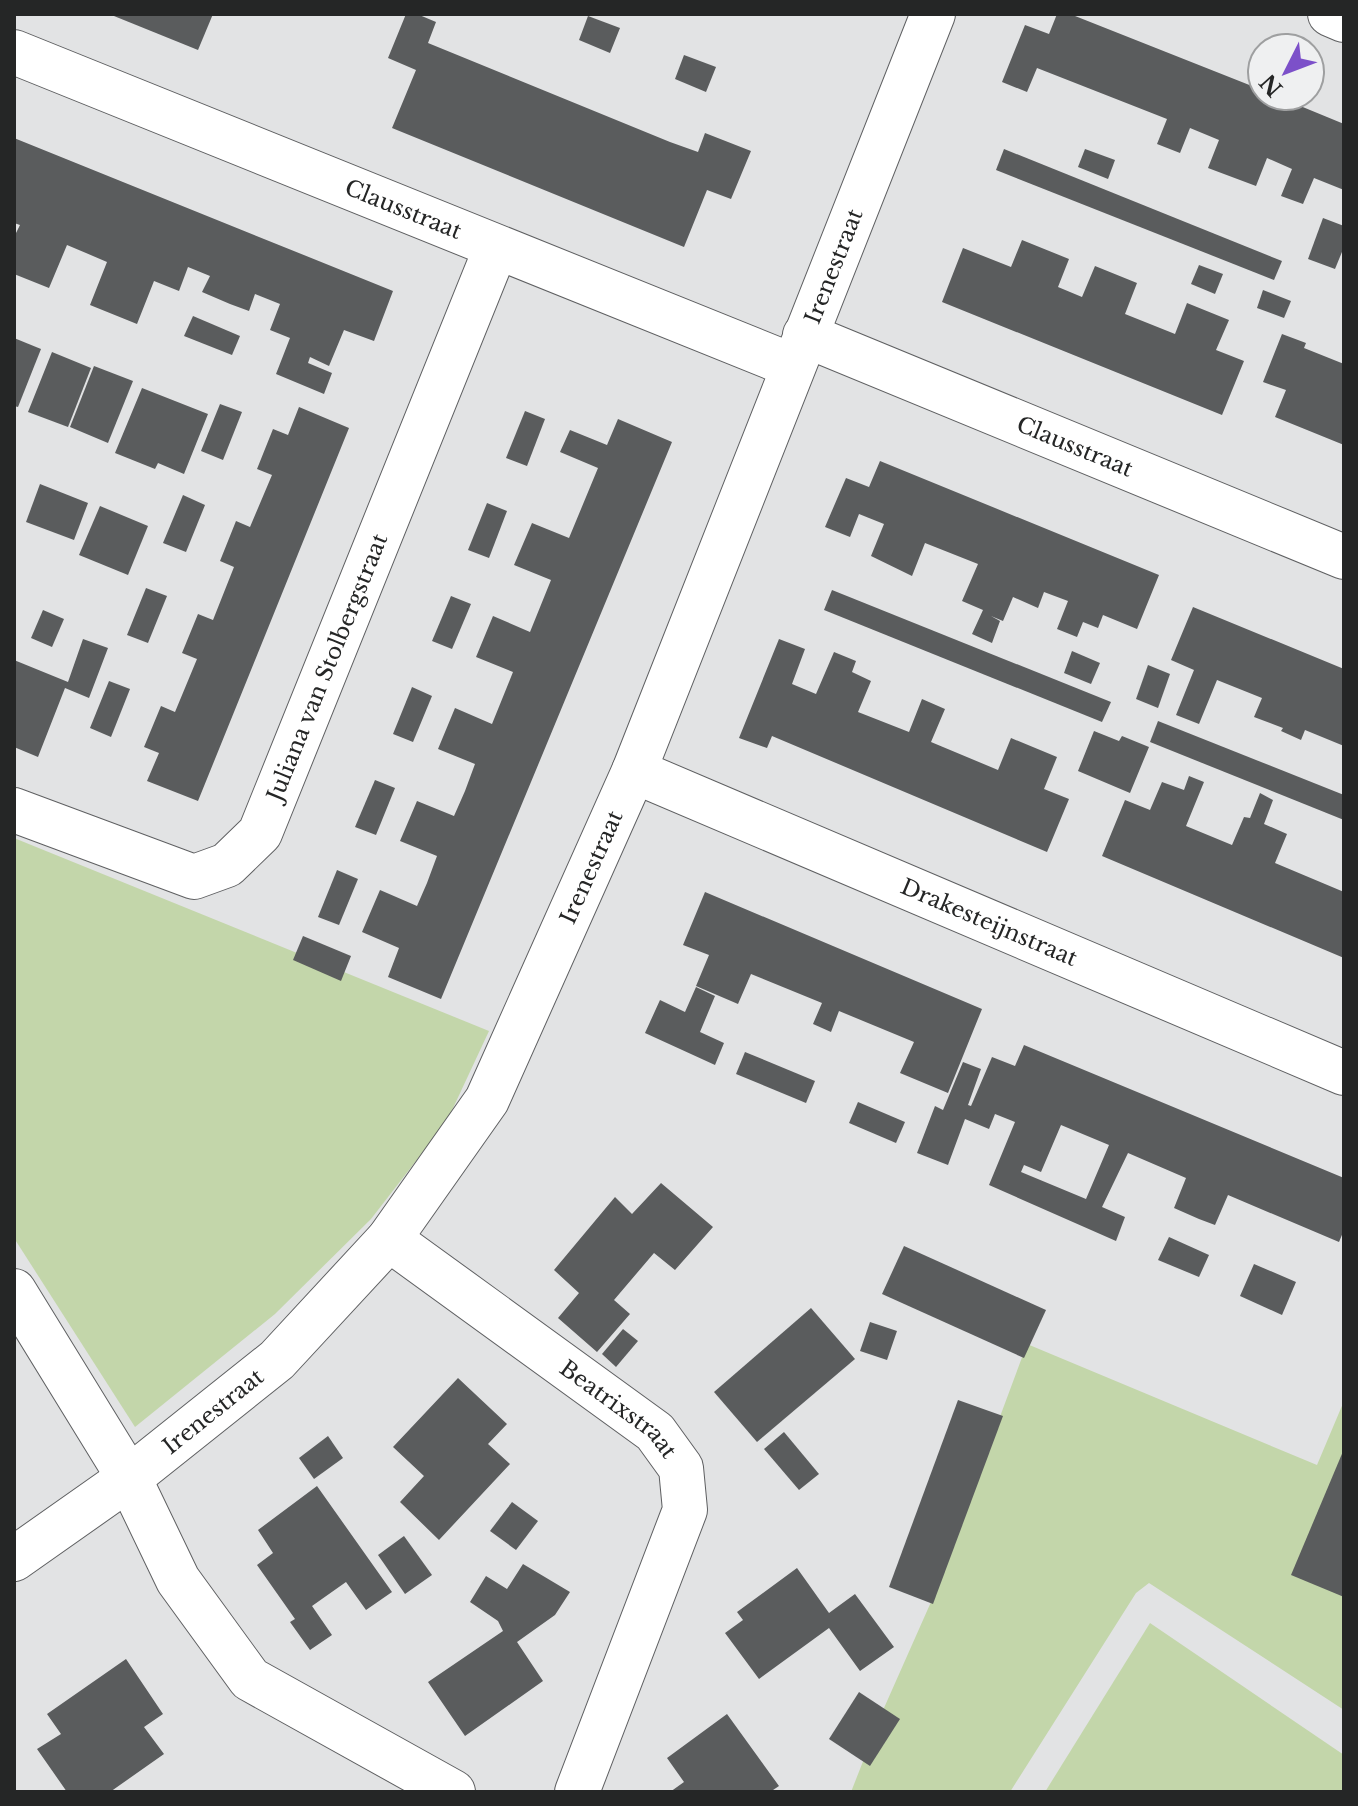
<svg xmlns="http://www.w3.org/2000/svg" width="1358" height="1806" viewBox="0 0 1358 1806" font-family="'Libre Baskerville',serif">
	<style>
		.green { fill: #c3d6aa }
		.building { fill: #5a5c5d; fill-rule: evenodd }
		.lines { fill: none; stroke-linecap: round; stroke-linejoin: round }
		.street-casing { stroke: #5f6062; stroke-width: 46 }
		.street { stroke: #fff; stroke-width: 44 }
		.labels { text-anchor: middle; stroke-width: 8; stroke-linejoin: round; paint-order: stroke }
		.street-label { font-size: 22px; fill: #252626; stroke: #eff0f1 }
	</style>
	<rect width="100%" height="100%" fill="#e2e3e4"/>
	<!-- green -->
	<g class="green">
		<path d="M14,838l475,193 -42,90 -76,98 -96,95 -140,113 -121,-189z"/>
		<path d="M1027,1344l290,121 27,-64v309l-195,-127 -13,10 -126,199h-159l33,-84 47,-106z"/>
		<path d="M1150,1623l194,132v37h-299z"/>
	</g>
	<!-- building -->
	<g class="building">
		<path d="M109,14h104l-15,36z"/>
		<path d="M406,14h11l19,8 -8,21 242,99 28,10 7,-19 46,18 -20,48 -24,-9 -23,57 -292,-119 24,-58 -28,-12z"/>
		<path d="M1057,14h13l192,76v6h14l68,28v66l-30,-12 -11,26 -22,-8 11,-27 -25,-11 -11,28 -48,-18 11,-28 -29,-12 -10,25 -23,-9 10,-25 -28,-11 -102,-40 -10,24 -25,-10 23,-57 24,9z"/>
		<path d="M588,16l32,12 -10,25 -31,-13z"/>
		<path d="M684,55l32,12 -10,25 -31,-13z"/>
		<path d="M14,138l379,153 -19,50 -30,-11 -15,36 -19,-9 -2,6 24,10 -8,21 -48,-20 14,-36 -20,-8 10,-26 -25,-10 -6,17 -19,-7 -28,-12 8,-16 -22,-9 -9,24 -25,-10 -17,43 -47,-19 17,-43 -21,-9 -19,-8 -18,43 -35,-14v-37l6,-12 -6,-2z"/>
		<path d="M1004,149l278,112 -8,19 -278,-110z"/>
		<path d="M1085,149l30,11 -7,19 -30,-12z"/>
		<path d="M1323,218l21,8v21l-9,22 -27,-10z"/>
		<path d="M1022,240l47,19 -11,28 24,10 13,-31 42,17 -12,31 50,20 12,-31 42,17 -13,30 28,11 -22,54 -280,-113 21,-54 48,19z"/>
		<path d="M1199,265l24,9 -8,20 -24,-10z"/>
		<path d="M1263,290l28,11 -7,17 -27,-10z"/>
		<path d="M193,316l47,20 -8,19 -48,-19z"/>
		<path d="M1282,334l24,9 -2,5 40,16v81l-69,-28 11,-27 -23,-8z"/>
		<path d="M14,338l27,11 -23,58 -4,-1z"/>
		<path d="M52,352l39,16 -23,59 -40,-15z"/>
		<path d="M94,366l39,15 -25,62 -38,-16z"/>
		<path d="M142,388l66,26 -24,60 -26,-11 -3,6 -40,-16z"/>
		<path d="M220,404l22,8 -19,48 -22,-9z"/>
		<path d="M299,407l50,21 -151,373 -51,-20 12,-28 -15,-6 17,-41 14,6 22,-53 -15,-6 16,-39 15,6 21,-53 -14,-6 16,-40 14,6 22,-52 -15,-6 16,-40 15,6z"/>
		<path d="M525,411l20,8 -18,47 -21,-8z"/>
		<path d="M618,419l54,23 -231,557 -53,-22 11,-29 -37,-16 18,-42 37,16 10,-23 10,-27 -37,-15 17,-40 37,15 11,-25 10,-27 -37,-15 17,-41 37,16 21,-52 -37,-15 17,-41 37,16 21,-52 -37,-15 18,-42 37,15 29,-70 -38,-16 10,-22 37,15z"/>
		<path d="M880,461l279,114 -22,54 -34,-14 -5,13 -15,-6 -6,15 -20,-8 11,-28 -24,-9 -6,16 -25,-11 -10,24 -12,-5 9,5 -8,22 -20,-9 11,-24 -21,-9 16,-37 -53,-21 -13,33 -41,-20 13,-32 -25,-10 -9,23 -25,-10 21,-49 23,9z"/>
		<path d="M40,484l48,19 -14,37 -48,-18z"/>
		<path d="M183,495l22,10 -19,47 -23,-9z"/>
		<path d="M487,503l20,8 -18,47 -21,-8z"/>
		<path d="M100,506l48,20 -20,49 -49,-20z"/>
		<path d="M146,588l21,8 -19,47 -21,-8z"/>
		<path d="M832,590l279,112 -9,20 -278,-112z"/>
		<path d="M451,596l20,8 -19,45 -20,-8z"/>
		<path d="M1193,607l151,62v77l-39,-16 -4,10 -20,-9 2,-3 -29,-11 8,-19 -45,-18 -18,44 -23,-9 18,-45 -23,-10z"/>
		<path d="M43,610l21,9 -12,28 -21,-9z"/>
		<path d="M83,639l25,9 -19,50 -24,-10 -27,69 -24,-10v-87l54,22z"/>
		<path d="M779,639l26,10 -13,35 24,10 18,-42 22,9 -4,11 19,9 -13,31 51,20 13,-33 23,10 -14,33 67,28 13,-32 46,19 -13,32 25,10 -22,53 -275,-116 -5,12 -28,-10z"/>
		<path d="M1072,651l28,12 -9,21 -27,-11z"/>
		<path d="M1148,665l22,9 -12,34 -22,-9z"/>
		<path d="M109,681l21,8 -19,48 -21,-9z"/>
		<path d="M412,687l20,9 -19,46 -20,-8z"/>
		<path d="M1158,721l186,74v25l-194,-78z"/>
		<path d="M1094,731l25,10 3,-5 27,11 -19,46 -52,-22z"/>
		<path d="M1189,776l15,6 -18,44 46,19 12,-28 6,1 10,-25 13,7 -9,24 23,10 -12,29 69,29v66l-242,-102 23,-56 25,10 12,-28 22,8z"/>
		<path d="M375,780l20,8 -19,47 -21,-8z"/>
		<path d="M337,870l21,9 -19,46 -21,-8z"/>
		<path d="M705,892l277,117 -34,84 -48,-20 14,-31 -46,-19 -29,-12 -8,21 -18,-8 9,-21 -71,-29 -13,30 -42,-18 13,-31 -26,-10z"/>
		<path d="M303,936l48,20 -10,25 -48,-21z"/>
		<path d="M696,987l19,9 -15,36 24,11 -9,22 -70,-32 15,-33 25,12z"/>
		<path d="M1024,1045l320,133v52l-5,12 -111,-47 -13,30 -16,-6 -25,-11 12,-30 -58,-25 -26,54 23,10 -9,24 -127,-56 26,-63 -20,-8 -6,15 -24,-10 -17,46 -31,-12 18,-47 8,4 20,-48 18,7 -13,36 3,1 21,-49 23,9zM1061,1125l48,20 -23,54 -65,-27 3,-7 17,7z"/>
		<path d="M745,1052l70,29 -9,22 -70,-29z"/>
		<path d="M858,1102l47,20 -9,21 -47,-20z"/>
		<path d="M661,1183l52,44 -38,43 -21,-17 -40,47 16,14 -33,38 -39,-34 21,-25 -25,-23 61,-73 17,17z"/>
		<path d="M1169,1237l40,18 -10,22 -41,-17z"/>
		<path d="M904,1246l142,64 -22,48 -142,-64z"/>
		<path d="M1254,1264l42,18 -14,33 -42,-19z"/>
		<path d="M811,1308l44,51 -98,83 -43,-50z"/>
		<path d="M870,1322l27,9 -10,29 -27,-9z"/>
		<path d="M623,1329l15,12 -22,26 -14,-13z"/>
		<path d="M458,1378l49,46 -19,20 22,20 -71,76 -39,-38 24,-26 -31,-29z"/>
		<path d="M958,1400l45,16 -70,188 -44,-17z"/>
		<path d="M784,1432l35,42 -20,16 -35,-41z"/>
		<path d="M328,1436l15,22 -29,21 -15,-21z"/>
		<path d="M1344,1449v148l-53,-22z"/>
		<path d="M317,1486l75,106 -26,18 -20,-28 -34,24 20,29 -22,15 -20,-28 5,-3 -38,-54 16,-12 -15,-23z"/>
		<path d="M512,1502l26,19 -22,29 -26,-19z"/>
		<path d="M404,1536l28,39 -27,19 -27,-39z"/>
		<path d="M523,1564l47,28 -15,23 -38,27 26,39 -78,55 -37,-54 75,-51 -5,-10 -28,-19 16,-26 21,13z"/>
		<path d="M797,1568l32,45 26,-19 39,53 -34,24 -31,-43 -70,51 -34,-46 18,-13 -6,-8z"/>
		<path d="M126,1659l37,55 -19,13 20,27 -54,38h-43l-30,-43 24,-15 -14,-20z"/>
		<path d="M859,1692l41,27 -30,47 -41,-27z"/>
		<path d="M727,1714l52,72 -9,6h-100l14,-10 -17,-24z"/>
	</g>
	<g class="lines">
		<!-- street casing -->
		<g class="street-casing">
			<g id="street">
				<path d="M1330,14l14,6"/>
				<path id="s1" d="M14,52l779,314"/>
				<path id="s2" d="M805,335l539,222"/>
				<path id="s3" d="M634,771l710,302"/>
				<path id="s4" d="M14,810l180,67 33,-12 33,-32 236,-585"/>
				<path id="s5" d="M389,1239l266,193 26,36 4,42 -108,282"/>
				<path d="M14,1291l115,187 49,102 72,99 203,113"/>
				<path id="s6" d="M14,1559l115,-81 148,-118 112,-121 98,-139 147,-329 299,-757"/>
			</g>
		</g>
		<!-- street -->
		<use href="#street" class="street"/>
	</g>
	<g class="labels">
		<!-- street labels -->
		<g class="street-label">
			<text dy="8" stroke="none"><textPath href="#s1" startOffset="420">Clausstraat</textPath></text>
			<text dy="8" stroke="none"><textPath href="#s6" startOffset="1568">Irenestraat</textPath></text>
			<text dy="8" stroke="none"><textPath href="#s2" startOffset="292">Clausstraat</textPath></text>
			<text dy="8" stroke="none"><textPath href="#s4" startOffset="452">Juliana van Stolbergstraat</textPath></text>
			<text dy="8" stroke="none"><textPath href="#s6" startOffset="920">Irenestraat</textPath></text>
			<text dy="8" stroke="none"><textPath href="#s3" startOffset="386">Drakesteijnstraat</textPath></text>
			<text dy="8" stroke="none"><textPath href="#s6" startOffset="248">Irenestraat</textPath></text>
			<text dy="8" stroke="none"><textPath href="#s5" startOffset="286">Beatrixstraat</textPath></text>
		</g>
	</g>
	<!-- border -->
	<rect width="1358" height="1806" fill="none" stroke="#252626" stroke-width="32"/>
	<!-- north arrow -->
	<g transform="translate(1286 72) rotate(228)"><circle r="38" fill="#eff0f1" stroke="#9e9fa0" stroke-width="2"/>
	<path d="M0-6L14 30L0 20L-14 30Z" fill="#7c50c9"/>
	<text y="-12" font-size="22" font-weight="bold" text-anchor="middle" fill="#252626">N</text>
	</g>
</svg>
